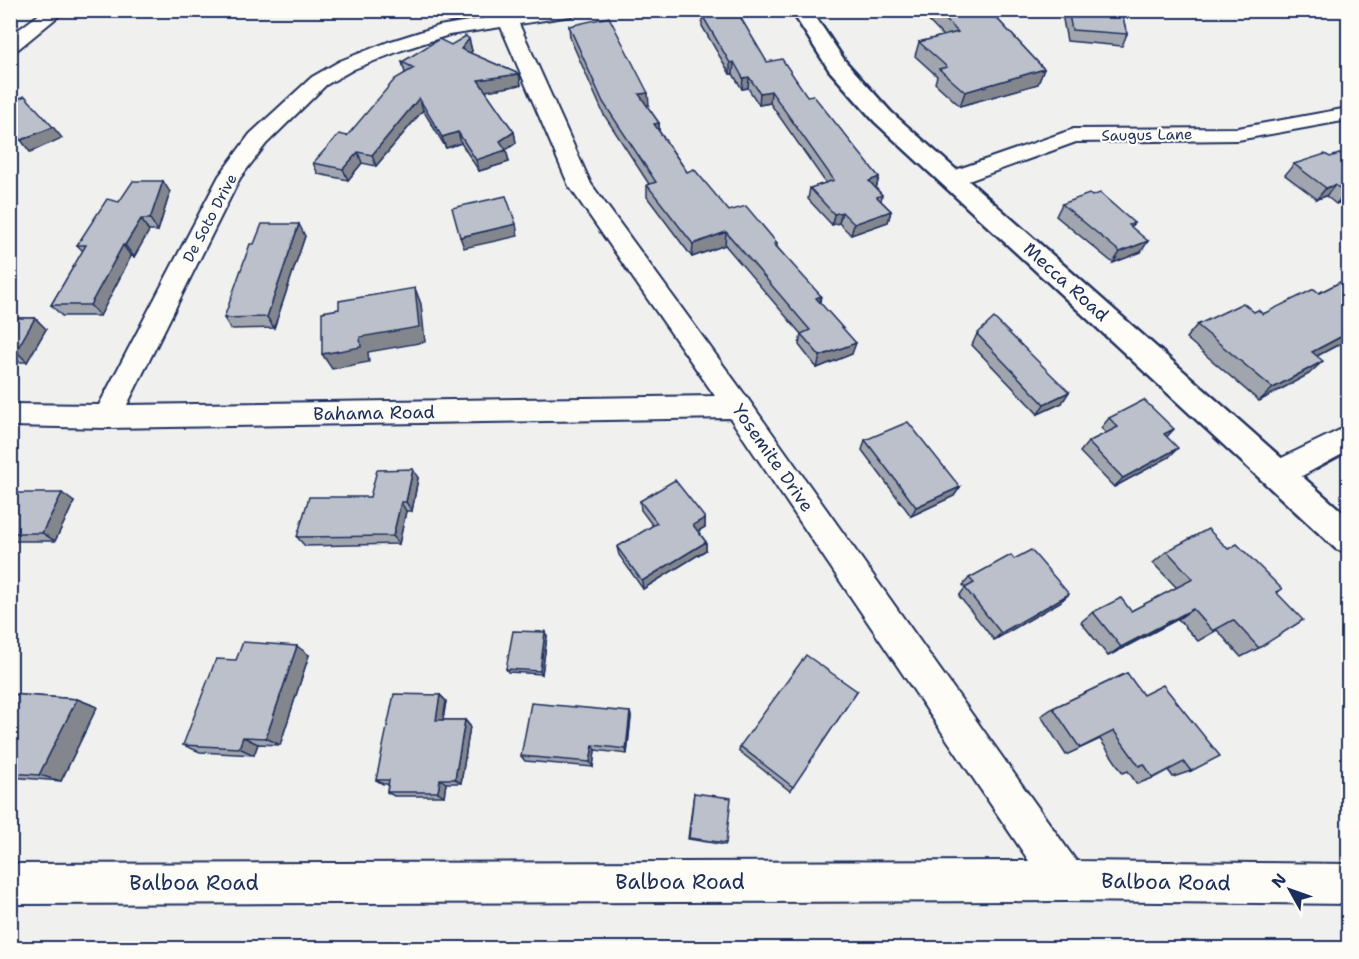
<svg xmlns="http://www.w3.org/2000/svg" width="1359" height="959" viewBox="0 0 1359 959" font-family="'Shantell Sans',sans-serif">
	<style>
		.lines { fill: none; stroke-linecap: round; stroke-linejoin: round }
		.street-casing { stroke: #1b2f5e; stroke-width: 4 }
		.secondary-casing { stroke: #1b2f5e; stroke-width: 5 }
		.street { fill: #fdfcf7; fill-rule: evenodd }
		.secondary { fill: #fdfcf7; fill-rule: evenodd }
		.wall { fill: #a1a5ae; stroke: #1b2f5e; stroke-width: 1.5 }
		.shaded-wall { fill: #83868d; stroke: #1b2f5e; stroke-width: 1.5 }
		.building { fill: #bbc0ca; stroke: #1b2f5e; stroke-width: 1.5 }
		.labels { text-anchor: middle; stroke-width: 4.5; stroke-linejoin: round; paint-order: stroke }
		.far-street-label { font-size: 15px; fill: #1b2f5e; stroke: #fdfcf7 }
		.street-label { font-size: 18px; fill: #1b2f5e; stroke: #fdfcf7 }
		.near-street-label { font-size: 21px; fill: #1b2f5e; stroke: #fdfcf7 }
	</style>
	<rect width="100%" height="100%" fill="#f0f0ee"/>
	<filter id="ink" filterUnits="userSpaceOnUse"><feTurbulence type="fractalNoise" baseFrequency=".0167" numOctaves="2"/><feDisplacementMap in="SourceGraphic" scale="12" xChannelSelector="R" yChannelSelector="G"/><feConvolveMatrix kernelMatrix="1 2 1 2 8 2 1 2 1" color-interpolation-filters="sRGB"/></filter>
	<g filter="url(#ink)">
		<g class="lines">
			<!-- street casing -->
			<g class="street-casing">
				<g id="street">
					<path d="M45,10h21l-49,40 -7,2v-16z"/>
					<path d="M533,10h47l-9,6 -52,8 72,160 157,215 328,462 272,3v40l-282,-3 -1056,3v-40l1019,-3 -299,-443 -623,10 -97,-2v-22l89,1 120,-229 31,-42 62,-57 28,-16 48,-19 51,-16zM501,27l68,159 146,210 -588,9 113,-227 26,-34 60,-59 28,-16 48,-19 47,-15z"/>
					<path d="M1348,108v12l-110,20 -162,2 -116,42 -8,2 -8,-2 -3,-5 3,-5 130,-45 164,-1z"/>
					<path d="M1348,426v25l-59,32 -11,4 -11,-4 -4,-9 4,-9z"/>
				</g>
			</g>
			<!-- secondary casing -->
			<g class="secondary-casing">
				<path id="secondary" d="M791,10h20l34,51 46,51 457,405v36l-12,-4 -461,-427 -46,-52z"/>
			</g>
			<!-- street -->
			<use href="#street" class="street"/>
			<!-- secondary -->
			<use href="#secondary" class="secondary"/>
		</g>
		<!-- wall -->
		<g class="wall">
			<path d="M918,10h71l55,59 -6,15 -78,22 -25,-23 2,-7 -22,-20 4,-14 24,-6z"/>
			<path d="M1064,10h57l6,24 -5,12 -55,-5 -5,-27z"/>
			<path d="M702,15l65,47 40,34 72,81 -3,11 6,7 -1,6 10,10 -3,11 -37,13 -12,-12 -7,2 -24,-26 2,-11 16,-5 -56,-80 -11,2 -11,-17 -6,1 -9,-15h-3l-28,-48z"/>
			<path d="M569,26l80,79h-3l13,18v8l28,41 42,39 48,32v4l43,56 32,51 -35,14 -18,-23 2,-11 -76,-89 -33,12 -45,-60v-12l2,-1 -45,-69 -34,-77z"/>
			<path d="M469,39l3,12 -2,2 49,21 2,11 -36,6 29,41 2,11 -10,7 3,12 -30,9 -18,-28 -15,5 -23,-38 -47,56 -14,-3 -14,17 -30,-6 -5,-11 34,-27 58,-63 -3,-11 49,-17z"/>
			<path d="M1330,157l18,42 -12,5 -10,-8 -9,3 -32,-24 9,-11z"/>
			<path d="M170,192l-12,39h-9l-15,26 -3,-1 -31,60h-38l-11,-11 32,-54 -6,-6 42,-43z"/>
			<path d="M1062,204l72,19 -3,4 10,25 -28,11 -57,-47z"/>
			<path d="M305,236l-31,92 -43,1 -7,-11z"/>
			<path d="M1348,278v63l-1,-1 -30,16 -8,18 -50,27 -73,-63 11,-13 57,-13 9,2 56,-21z"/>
			<path d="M10,318h25l11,11 -19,33h-17z"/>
			<path d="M977,334l85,69 -24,11 -66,-69z"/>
			<path d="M1109,418l58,19 2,20 -55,30 -34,-35 8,-10 18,-9 -5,-5z"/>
			<path d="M865,440l95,47 -6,9 -43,20 -49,-66z"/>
			<path d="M418,478l-6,33h-6l-7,33 -94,2 -8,-9 73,-40z"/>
			<path d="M10,493l64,9 -19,39h-45z"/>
			<path d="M640,501l65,17v9l-7,4 8,11v8l-63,39 -24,-34 -2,-8 36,-21 -12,-16z"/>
			<path d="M1228,549l54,40 -6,4 -17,55 -18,9 -24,-27 -19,11 -20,-22 -70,37 -27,-34 12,-10 38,-1 46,-23 -24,-25 14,-12z"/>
			<path d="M1014,559l55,35 -9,8 -66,38 -35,-44 6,-8 -2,-3 6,-7z"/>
			<path d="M547,636l-5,38 -34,-2 -2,-3z"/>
			<path d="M309,655l-29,90 -22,-1 -4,11 -54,-3 -17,-7 53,-85z"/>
			<path d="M1127,673l64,98 -18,6 -5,-7 -15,8 -16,6 -9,-13 -5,2 -23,-34 -34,16 -25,-39 12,-8z"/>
			<path d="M857,691l-67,100 -51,-40 1,-5z"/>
			<path d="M10,694l67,5 20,8 -36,74 -51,-4z"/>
			<path d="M440,695l6,6 -3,19h22l5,6 -9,57h-15l-2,13h-50l-7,-4 1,-8h-5l-7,-4z"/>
			<path d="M630,712l1,5 -4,37 -32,-4 -2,17 -68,-6 -4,-5z"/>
			<path d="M694,793l32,50 -1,2 -37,-6z"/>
		</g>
		<!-- shaded-wall -->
		<g class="shaded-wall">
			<path d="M469,39l3,12 -8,9 -3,-11z"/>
			<path d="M734,62l-1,12h-3v-11z"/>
			<path d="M1044,69l-6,15 -78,22 5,-14z"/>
			<path d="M519,74l2,11 -41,7 -2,-12z"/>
			<path d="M749,77l-1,11 -6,1 1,-11z"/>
			<path d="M771,91l-1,12 -11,2 1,-12z"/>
			<path d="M648,93l1,12 -10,2v-13z"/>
			<path d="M419,98l4,12 -47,56 -4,-11z"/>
			<path d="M659,123v13l-5,-12z"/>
			<path d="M53,127l9,11 -32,14 -9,-12z"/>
			<path d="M458,132l3,11 -15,5 -4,-11z"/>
			<path d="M514,132l2,11 -13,9 3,-2 3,12 -30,9 -3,-11 24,-19z"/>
			<path d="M358,152l4,11 -14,17 -5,-11z"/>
			<path d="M879,177l-3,12 -7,-8z"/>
			<path d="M163,181l7,11 -12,39 -8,-12z"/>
			<path d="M1335,185l-9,11 -9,3 9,-11z"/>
			<path d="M1348,191v8l-12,5 10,-12z"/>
			<path d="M891,211l-3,11 -37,13 3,-11z"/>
			<path d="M842,212l-3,11 -7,2 2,-11z"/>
			<path d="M141,219l8,12 -15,26 -9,-12z"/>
			<path d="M299,224l6,12 -31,92 -7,-11z"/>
			<path d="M516,224l2,12 -54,12 -4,-11z"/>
			<path d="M726,232l-1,13 -33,12 1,-13z"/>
			<path d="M1148,241l-7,11 -28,11 7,-11z"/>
			<path d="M123,245l8,11 -31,60 -10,-11z"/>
			<path d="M415,288l6,16 4,38 -57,10 1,10 -37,7 -10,-15 38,-17z"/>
			<path d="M821,296l-2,12 -3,-10z"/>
			<path d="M35,318l11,11 -19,33 -11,-11z"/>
			<path d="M1348,333v5l-1,2 -49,26 14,-14z"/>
			<path d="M856,343l-4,11 -35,14 3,-12z"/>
			<path d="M1323,361l-14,13 -50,27 14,-13z"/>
			<path d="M1069,392l-7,11 -24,11 6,-10z"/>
			<path d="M1174,429l-9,10 -1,-5z"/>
			<path d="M1178,448l-9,9 -55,30 9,-9z"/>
			<path d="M413,469l5,9 -6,33 -6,-9z"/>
			<path d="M960,487l-6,9 -43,20 5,-9z"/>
			<path d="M62,493l12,9 -19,39 -13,-8z"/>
			<path d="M401,502l5,9 -7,33 -6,-8z"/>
			<path d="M705,518v9l-12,7v-9z"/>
			<path d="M706,542v8l-63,39 -1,-8z"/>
			<path d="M1069,594l-9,8 -66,38 7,-7z"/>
			<path d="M1193,609l-15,10 -70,37 13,-9z"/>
			<path d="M545,632l2,4 -5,38 -2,-3z"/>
			<path d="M297,646l12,9 -29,90 -14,-7z"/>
			<path d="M440,695l6,6 -4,24 -6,-5z"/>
			<path d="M77,699l20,8 -36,74 -22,-6z"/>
			<path d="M630,712l1,5 -4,37 -1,-5z"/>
			<path d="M465,720l5,6 -9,57 -6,-4z"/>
			<path d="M243,737l15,7 -4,11 -15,-7z"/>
			<path d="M593,745l2,5 -2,17 -3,-5z"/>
			<path d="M440,779l6,4 -2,13 -6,-4z"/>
		</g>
		<!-- building -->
		<g class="building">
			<path d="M736,10l31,52 15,-3 25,37 6,-1 66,82 -10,4 13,14 -5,2 14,14 -37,13 -12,-12 -8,2 -24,-26 24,-8 -63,-89 -11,2 -11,-16 -6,1 -9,-16 -4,1 -28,-48z"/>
			<path d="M936,10h53l55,59 -79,23 -26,-23 8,-2 -28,-25 39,-10z"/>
			<path d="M1068,10h53l6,24 -55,-4z"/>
			<path d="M609,17l39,76 -9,1 20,29 -5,1 33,48 7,-3 35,42 17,-5 31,37 -3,1 47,52 -5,2 40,45 -36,13 -19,-22 9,-4 -84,-98 -33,12 -46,-59 9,-3 -53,-80 -34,-76z"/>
			<path d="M466,36l3,3 -8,10 58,25 -41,6 36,52 -14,9 6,9 -30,10 -18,-28 -16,5 -23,-39 -47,57 -14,-3 -15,17 -30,-6 26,-29 8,2 48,-57 19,-11 -12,-6 37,-23 12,6z"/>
			<path d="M25,96l28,31 -32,13 -11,-11v-27z"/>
			<path d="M1348,151v40l-2,1 -11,-7 -9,3 -32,-24 31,-10 5,3z"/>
			<path d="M133,181h30l-13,38h-9l-16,26h-2l-33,60h-39l35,-60h-9l30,-46 12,3z"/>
			<path d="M1100,193l34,30 -5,2 19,16 -28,11 -58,-48 27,-10 3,2z"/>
			<path d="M506,196l10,28 -56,13 -8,-29z"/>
			<path d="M262,224h37l-32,93 -43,1 26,-74h4z"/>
			<path d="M1348,278v55l-36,19 11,9 -50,27 -76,-63 46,-22 11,9 4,-2 5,4 51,-25 5,4z"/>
			<path d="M415,288l4,39 -59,10 1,10 -39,7v-42l17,-3v-8z"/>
			<path d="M10,318h25l-19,33h-6z"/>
			<path d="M994,318l75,74 -25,12 -67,-70z"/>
			<path d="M1144,400l30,29 -10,5 14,14 -55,30 -35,-36 30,-15 -9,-9z"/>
			<path d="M908,422l52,65 -44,20 -51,-67z"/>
			<path d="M413,469l-7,33h-5l-8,34 -96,1 12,-40h61l7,-27z"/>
			<path d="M675,480l30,38 -12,7 13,17 -64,39 -25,-34 40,-24 -17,-22z"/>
			<path d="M10,493h52l-20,40h-32z"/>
			<path d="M1208,529l20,20 9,-5 45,45 -6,3 27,28 -44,28 -26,-28 -20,11 -20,-22 -72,38 -28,-35 28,-14 10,13 62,-32 -26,-28z"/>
			<path d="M1031,550l38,44 -68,39 -36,-45 9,-5 -5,-5 42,-23 3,4z"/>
			<path d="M513,631l32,1 -5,39 -34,-2z"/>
			<path d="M243,642l54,4 -31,92 -23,-1 -4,11 -56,-3 33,-86 20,1z"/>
			<path d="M806,655l51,36 -64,96 -53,-41z"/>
			<path d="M1127,673l16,22 20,-10 57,71 -29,15 -7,-9 -31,16 -9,-14 -5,2 -25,-35 -34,17 -27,-40z"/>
			<path d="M10,694l67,5 -38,76 -29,-2z"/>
			<path d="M394,694l46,1 -4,25h29l-10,59h-15l-2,13h-51l2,-12h-13z"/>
			<path d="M531,703l99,9 -4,37 -33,-4 -3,17 -69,-6z"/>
			<path d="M694,793l37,5 -5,45 -37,-5z"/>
		</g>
	</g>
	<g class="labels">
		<!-- far-street labels -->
		<g class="far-street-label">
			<text transform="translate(1147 135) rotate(-1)" y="5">Saugus Lane</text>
			<text transform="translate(210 218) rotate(-62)" y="5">De Soto Drive</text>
		</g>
		<!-- street labels -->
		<g class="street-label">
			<text transform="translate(1066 282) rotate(42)" y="6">Mecca Road</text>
			<text transform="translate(374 413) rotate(-1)" y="6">Bahama Road</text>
			<text transform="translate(773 458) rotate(55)" y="6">Yosemite Drive</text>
		</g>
		<!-- near-street labels -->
		<g class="near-street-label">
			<text x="680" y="889">Balboa Road</text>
			<text transform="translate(1166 882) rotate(1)" y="7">Balboa Road</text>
			<text x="194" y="890">Balboa Road</text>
		</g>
	</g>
	<!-- margin -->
	<rect width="1359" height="959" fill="none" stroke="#fdfcf7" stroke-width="36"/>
	<rect x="18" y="18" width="1323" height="923" fill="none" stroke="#1b2f5e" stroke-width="2" filter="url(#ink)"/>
	<!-- north arrow -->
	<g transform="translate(1290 890) rotate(310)" stroke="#fdfcf7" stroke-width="4.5" paint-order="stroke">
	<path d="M0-4.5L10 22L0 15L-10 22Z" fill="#1b2f5e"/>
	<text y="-9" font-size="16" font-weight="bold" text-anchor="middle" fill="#1b2f5e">N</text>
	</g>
</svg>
